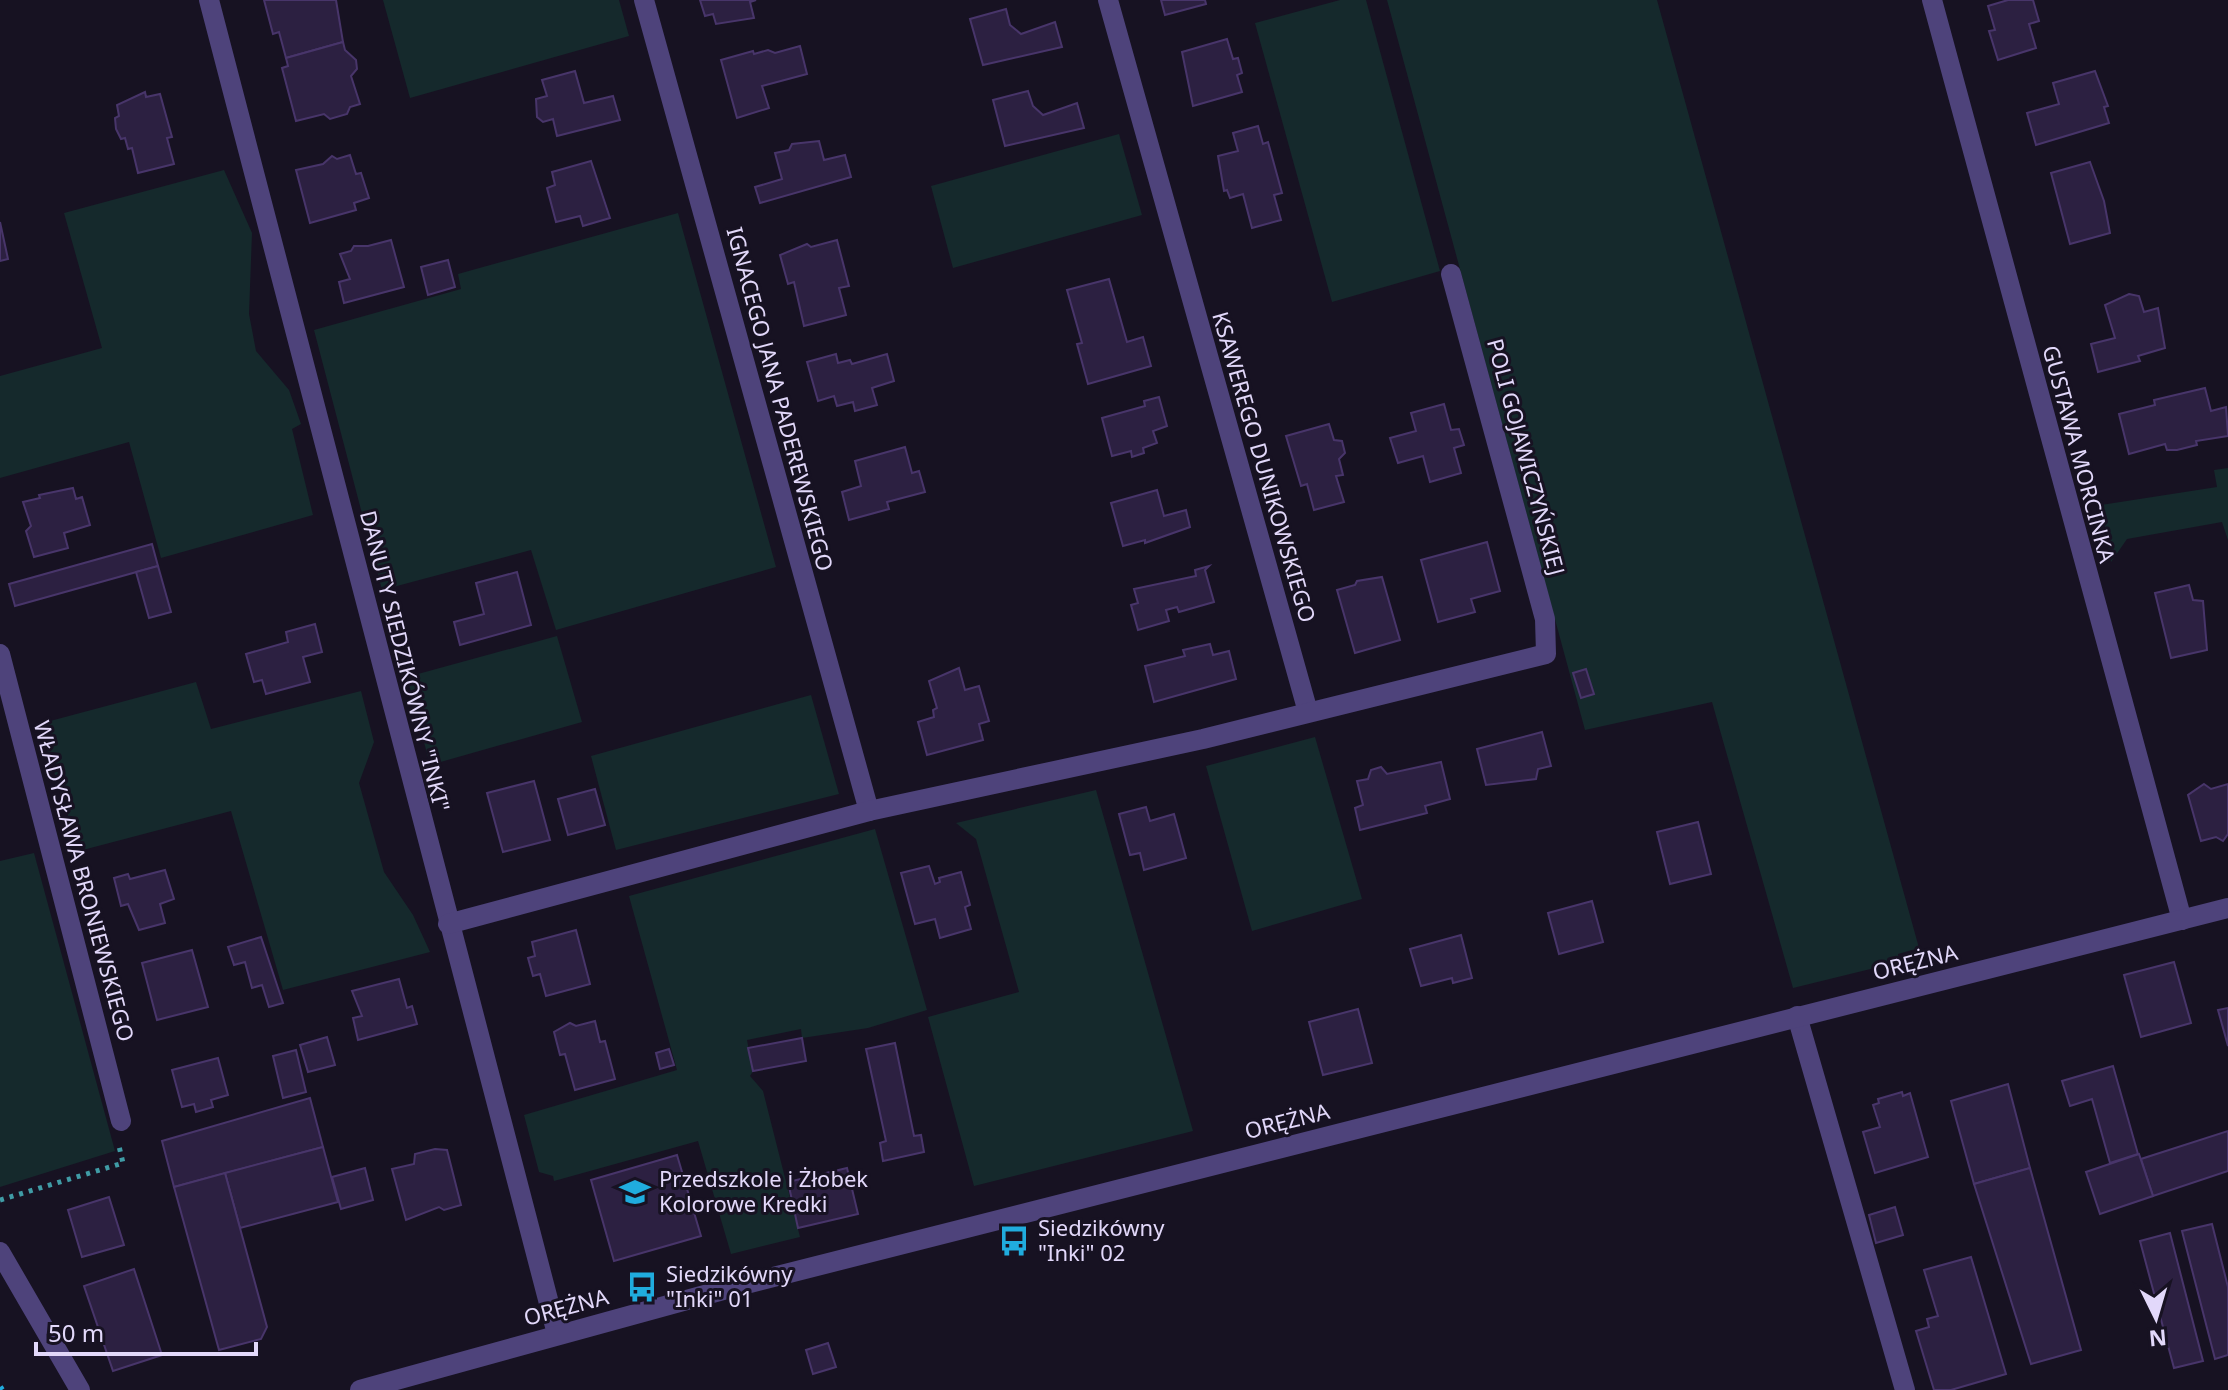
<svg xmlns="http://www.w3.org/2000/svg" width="2228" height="1390" viewBox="0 0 2228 1390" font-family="'Noto Sans',sans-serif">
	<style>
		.green { fill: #15292c }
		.building { fill: #2c2041; stroke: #48356a; stroke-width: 2 }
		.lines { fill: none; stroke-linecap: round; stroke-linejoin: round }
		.path { stroke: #409ca6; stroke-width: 5; stroke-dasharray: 4 6; stroke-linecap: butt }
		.minor { stroke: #4e437b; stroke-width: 20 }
		.rail { stroke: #20acde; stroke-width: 6; stroke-dasharray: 12 10; stroke-linecap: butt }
		.labels { text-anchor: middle; stroke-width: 6; stroke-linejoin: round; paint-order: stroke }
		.street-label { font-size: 22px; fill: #e2d8fa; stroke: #171222 }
		.poi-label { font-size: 22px; fill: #e2d8fa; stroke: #171222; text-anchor: start }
	</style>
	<rect width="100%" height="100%" fill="#171222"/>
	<!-- green -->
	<g class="green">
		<path d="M383,0h236l10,36 -219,62z"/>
		<path d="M1340,0h26l74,271 -108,31 -77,-279z"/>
		<path d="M1387,0h270l262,948 -21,6 1,8 -106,26 -81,-286 -127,28z"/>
		<path d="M1119,134l23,81 -189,53 -22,-82z"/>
		<path d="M224,170l28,63 -3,81 7,37 33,39 12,34 -9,5 21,86 -152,43 -32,-116 -129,36v-102l102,-28 -38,-135z"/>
		<path d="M678,213l98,354 -220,63 -25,-80 -149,40 -68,-260 147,-41 -3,-15z"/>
		<path d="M2228,468v72l-6,-18 -95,17 -16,23 -10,-57 116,-18 -3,-17z"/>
		<path d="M557,636l25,86 -152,43 -23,-88z"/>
		<path d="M196,682l15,47 150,-38 13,51 -15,41 25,89 29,43 17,37 -147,38 -52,-179 -152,40 -40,-127z"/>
		<path d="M811,695l28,99 -223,56 -25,-94z"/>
		<path d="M1315,737l47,162 -110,32 -46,-165z"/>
		<path d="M1096,790l97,341 -219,55 -46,-169 91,-25 -43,-153 -20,-16z"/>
		<path d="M875,829l52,181 -59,18 -66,10 -1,-9 -54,11 6,31 -3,5 13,15 37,146 -69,17 -33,-113 -144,40 -1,-5 -14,-4 -15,-57 153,-45 -48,-174z"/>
		<path d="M34,853l81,298 -115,36v-326z"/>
	</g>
	<!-- building -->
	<g class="building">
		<path d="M264,0h72l7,42 -57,16 -7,-26 -6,2z"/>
		<path d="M700,0h56l-6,2 4,16 -38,6 -3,-10 -8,2z"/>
		<path d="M1161,0h44l1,4 -41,11z"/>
		<path d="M2008,0h25l6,21 -10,3 7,24 -38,12 -9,-29 6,-1 -7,-24z"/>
		<path d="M1006,9l4,16 11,9 34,-12 7,25 -79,18 -13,-46z"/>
		<path d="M1227,39l6,20 5,-1 4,15 -5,2 5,17 -49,14 -11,-54z"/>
		<path d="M343,42l2,8 11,10 1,9 -6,7 9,28 -10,3 -3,7 -17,5 -6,-5 -28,7 -14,-53 6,-2 -2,-8z"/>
		<path d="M800,46l7,28 -45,12 7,22 -32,10 -16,-58 32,-9 1,3 14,-4 7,3z"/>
		<path d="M575,71l9,32 29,-7 7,24 -63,16 -4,-17 -10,3 -6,-5 -1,-18 11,-3 -5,-16z"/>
		<path d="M2095,71l13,35 -4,1 5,16 -73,22 -9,-32 32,-9 -6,-21z"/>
		<path d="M1028,91l5,15 10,9 34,-12 7,25 -79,18 -12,-46z"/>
		<path d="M145,92l1,5 14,-3 12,43 -5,1 7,26 -36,9 -6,-25 -4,1 -3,-11 -4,1 -5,-10 -1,-11 4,-2 -2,-11z"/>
		<path d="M1258,126l5,18 5,-2 14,51 -8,2 7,25 -29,8 -9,-34 -13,4 -3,-8 -3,1 -6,-35 20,-5 -5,-18z"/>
		<path d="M819,141l5,19 21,-5 6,22 -91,26 -5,-16 27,-8 -7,-26 14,-3 3,-6z"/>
		<path d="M350,155l6,19 5,-1 8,25 -15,5 2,7 -46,13 -14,-53 27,-6 9,-8 5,3z"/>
		<path d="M591,161l19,57 -27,8 -3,-10 -24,6 -9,-34 8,-3 -3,-13z"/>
		<path d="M2090,162l14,39 6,32 -40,11 -19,-71z"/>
		<path d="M0,222l8,37 -8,2z"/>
		<path d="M391,240l13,47 -60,16 -5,-21 11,-3 -10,-25 11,-3 3,-5h14z"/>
		<path d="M837,240l12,46 -10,2 7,27 -42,11 -10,-44 -6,2 -8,-29 27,-11 4,3z"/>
		<path d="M448,260l7,27 -27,8 -7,-28z"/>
		<path d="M1109,279l18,63 16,-5 8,29 -63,18 -11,-40 5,-1 -15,-53z"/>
		<path d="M2129,294l10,2 5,16 14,-4 7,40 -27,8 2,5 -42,11 -7,-28 24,-6 -10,-33z"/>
		<path d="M836,354l2,9 12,-3 2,4 35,-10 7,27 -22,7 5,17 -22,6 -2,-9 -16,4 -3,-10 -16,5 -11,-39z"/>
		<path d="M2205,388l6,23 15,-4 2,29 -32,5 1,4 -20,5h-10l-2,-6 -36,10 -10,-40 36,-9 -1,-5z"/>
		<path d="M1159,397l8,29 -14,5 4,12 -14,5 1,5 -12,4 -1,-6 -19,5 -10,-38 43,-12 -1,-5z"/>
		<path d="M1444,404l7,26 8,-1 5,16 -10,3 7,25 -31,9 -7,-26 -25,7 -8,-25 26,-7 -5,-18z"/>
		<path d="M1329,424l5,16 8,1 3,12 -6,6 4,16 -7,1 8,26 -30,8 -7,-26 -6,2 -15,-50z"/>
		<path d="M905,447l7,26 7,-2 6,21 -38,10 2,7 -40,11 -7,-28 19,-6 -6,-25z"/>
		<path d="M73,488l3,11 6,-2 8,28 -26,8 4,15 -34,9 -8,-26 5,-5 -8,-24 17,-4 -1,-3z"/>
		<path d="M1157,490l7,26 22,-6 4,17 -45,16v-3l-22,6 -12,-43z"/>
		<path d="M1487,542l13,49 -29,8 4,13 -37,10 -17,-62z"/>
		<path d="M152,544l6,22 -143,40 -6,-22z"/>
		<path d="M158,566l13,46 -22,6 -13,-46z"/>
		<path d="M1209,566l-4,4 9,32 -35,10 -2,-5 -11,3 3,11 -31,9 -7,-25 7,-2 -4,-14 62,-13 -1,-6z"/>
		<path d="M517,572l14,53 -71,20 -6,-23 30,-8 -8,-31z"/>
		<path d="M1382,577l18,63 -45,13 -18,-63 18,-5 2,-4z"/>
		<path d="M2189,585l4,15 10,1 4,49 -36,8 -16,-65z"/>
		<path d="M315,624l7,28 -19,5 7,25 -44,12 -4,-14 -8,2 -8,-28 42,-12 -2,-10z"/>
		<path d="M1210,644l3,11 16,-4 7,28 -82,23 -9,-36 40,-10 -2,-6z"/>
		<path d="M959,668l6,22 14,-4 10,35 -10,3 4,16 -56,15 -9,-33 16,-5 -1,-7 4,-2 -8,-27z"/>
		<path d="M1586,669l8,25 -13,4 -8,-25z"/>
		<path d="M1542,732l9,34 -13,3 -2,10 -50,6 -9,-36z"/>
		<path d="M1441,762l9,37 -25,7 2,7 -67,17 -5,-22 8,-3 -6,-24 11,-2 3,-9 10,-3 6,7z"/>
		<path d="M534,781l16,59 -47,12 -16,-59z"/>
		<path d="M2204,784l7,5 17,-5v50l-5,7 -7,-4 -15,4 -13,-46z"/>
		<path d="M595,789l10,36 -37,10 -10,-36z"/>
		<path d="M1146,807l4,14 24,-7 12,44 -42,12 -4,-17 -10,2 -11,-41z"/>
		<path d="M1698,822l13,52 -41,10 -13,-52z"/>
		<path d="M929,866l6,18 5,-2 -1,-4 22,-6 9,33 -5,2 6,22 -31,9 -5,-19 -20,5 -14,-51z"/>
		<path d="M165,870l9,29 -14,5 5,19 -26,7 -11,-26 -7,2 -7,-28 14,-4 2,5z"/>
		<path d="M1592,901l11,41 -44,12 -11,-41z"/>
		<path d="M576,930l14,54 -44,12 -6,-22 -7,2 -5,-18 7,-2 -3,-14z"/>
		<path d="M1461,935l11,43 -19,5 -1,-5 -31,8 -11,-37z"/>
		<path d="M261,937l22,66 -14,4 -7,-22 -10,3 -7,-26 -11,3 -6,-18z"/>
		<path d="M192,950l16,57 -51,13 -15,-57z"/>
		<path d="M2174,962l17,61 -50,14 -17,-62z"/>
		<path d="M399,979l8,29 5,-2 5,18 -59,16 -5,-22 9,-2 -10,-25z"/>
		<path d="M2228,1008v38l-10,-36z"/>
		<path d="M1358,1009l14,54 -49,12 -14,-53z"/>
		<path d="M595,1021l5,21 5,-1 10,38 -40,11 -10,-36 -5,1 -6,-23 16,-9 6,3z"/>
		<path d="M327,1037l8,28 -27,7 -8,-27z"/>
		<path d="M802,1038l4,23 -53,10 -5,-23z"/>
		<path d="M895,1043l19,93 7,-1 3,17 -41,9 -3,-18 6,-2 -20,-92z"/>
		<path d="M669,1049l5,16 -14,4 -4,-16z"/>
		<path d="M296,1050l10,42 -23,6 -10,-42z"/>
		<path d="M218,1058l10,37 -17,5 2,7 -17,5 -2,-8 -12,3 -10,-37z"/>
		<path d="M2113,1066l25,88 -28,9 -18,-64 -22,7 -8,-25z"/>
		<path d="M2008,1084l22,84 -56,16 -23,-83z"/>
		<path d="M1902,1092l1,4 7,-3 18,64 -53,16 -12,-41 17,-5 -7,-22 6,-2 -1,-4z"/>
		<path d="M310,1098l13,49 -149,40 -12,-46z"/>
		<path d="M2228,1131v40l-75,25 -12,-37z"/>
		<path d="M323,1147l15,55 -98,26 -15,-55z"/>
		<path d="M435,1149l12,1 14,55 -17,5 -5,-3 -33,13 -14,-51 22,-5 1,-10z"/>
		<path d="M2139,1154l14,42 -53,18 -14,-42z"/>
		<path d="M677,1155l24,81 -87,25 -23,-81z"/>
		<path d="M365,1168l8,32 -32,9 -9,-32z"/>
		<path d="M847,1168l11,46 -60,14 -10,-46z"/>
		<path d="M2030,1168l51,182 -50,14 -57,-180z"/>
		<path d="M225,1173l42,154 -6,12 -42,11 -45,-163z"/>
		<path d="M109,1197l15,48 -42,12 -14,-47z"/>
		<path d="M1895,1207l8,28 -27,8 -7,-28z"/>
		<path d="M2212,1224l16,63v68l-13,4 -33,-128z"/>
		<path d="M2170,1233l33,128 -29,7 -34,-127z"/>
		<path d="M1971,1257l35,117 -55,16h-17l-18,-59 13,-4 -2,-8 11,-3 -14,-46z"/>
		<path d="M134,1269l28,86 -49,16 -29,-85z"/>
		<path d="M828,1343l8,24 -23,7 -7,-24z"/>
	</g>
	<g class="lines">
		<!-- path -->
		<path class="path" d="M0,1200l123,-37 -5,-21"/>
		<!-- minor -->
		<g class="minor">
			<path d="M209,0l348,1334"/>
			<path d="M644,0l225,811"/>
			<path d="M1108,0l200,712"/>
			<path d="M1932,0l250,920"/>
			<path d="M0,654l121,467"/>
			<path d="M448,924l421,-113 334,-72 343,-85 -1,-35 -94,-345"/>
			<path d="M1797,1016l108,374"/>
			<path d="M0,1252l80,138"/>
			<path d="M360,1390l374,-103 1494,-379"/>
		</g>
		<!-- rail -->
		<path class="rail" d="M0,1387l2,3"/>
	</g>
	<!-- icons -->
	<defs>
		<g id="school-bare" transform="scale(2.4)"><path d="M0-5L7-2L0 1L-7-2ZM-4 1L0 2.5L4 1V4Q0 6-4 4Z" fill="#20acde" stroke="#171222" stroke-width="2.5" paint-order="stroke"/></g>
		<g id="bus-bare" transform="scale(2.4)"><path d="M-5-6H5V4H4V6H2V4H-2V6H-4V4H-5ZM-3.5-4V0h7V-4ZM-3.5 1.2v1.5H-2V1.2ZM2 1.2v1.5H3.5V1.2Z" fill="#20acde" stroke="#171222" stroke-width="2.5" paint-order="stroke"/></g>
	</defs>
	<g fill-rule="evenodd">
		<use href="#school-bare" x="635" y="1192"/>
		<use href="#bus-bare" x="1014" y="1241"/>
		<use href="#bus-bare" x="642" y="1287"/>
	</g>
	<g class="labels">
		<!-- street labels -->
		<g class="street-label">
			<text transform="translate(780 399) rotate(75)" y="8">IGNACEGO JANA PADEREWSKIEGO</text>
			<text transform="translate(2079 454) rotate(75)" y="8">GUSTAWA MORCINKA</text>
			<text transform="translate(1526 457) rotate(75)" y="8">POLI GOJAWICZYŃSKIEJ</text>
			<text transform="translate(1264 467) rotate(74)" y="8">KSAWEREGO DUNIKOWSKIEGO</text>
			<text transform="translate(405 661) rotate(76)" y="8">DANUTY SIEDZIKÓWNY "INKI"</text>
			<text transform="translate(84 881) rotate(75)" y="8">WŁADYSŁAWA BRONIEWSKIEGO</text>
			<text transform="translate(1915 962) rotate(-14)" y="8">ORĘŻNA</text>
			<text transform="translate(1287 1121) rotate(-14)" y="8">ORĘŻNA</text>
			<text transform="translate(566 1307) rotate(-15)" y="8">ORĘŻNA</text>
		</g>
		<!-- poi labels -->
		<g class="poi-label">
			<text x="659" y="1187">Przedszkole i Żłobek<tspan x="659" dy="25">Kolorowe Kredki</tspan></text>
			<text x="1038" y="1236">Siedzikówny<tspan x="1038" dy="25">"Inki" 02</tspan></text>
			<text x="666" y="1282">Siedzikówny<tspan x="666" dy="25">"Inki" 01</tspan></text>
		</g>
	</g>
	<!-- north arrow -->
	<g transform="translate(2156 1318) rotate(175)" stroke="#171222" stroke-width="6" paint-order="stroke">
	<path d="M0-6L14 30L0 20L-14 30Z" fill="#e2d8fa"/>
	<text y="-12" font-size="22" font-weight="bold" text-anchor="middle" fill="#e2d8fa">N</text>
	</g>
	<!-- scale -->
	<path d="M36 1342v12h220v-12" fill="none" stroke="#e2d8fa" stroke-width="4"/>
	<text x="48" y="1342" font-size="24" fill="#e2d8fa" stroke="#171222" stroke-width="6" paint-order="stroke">50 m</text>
</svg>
